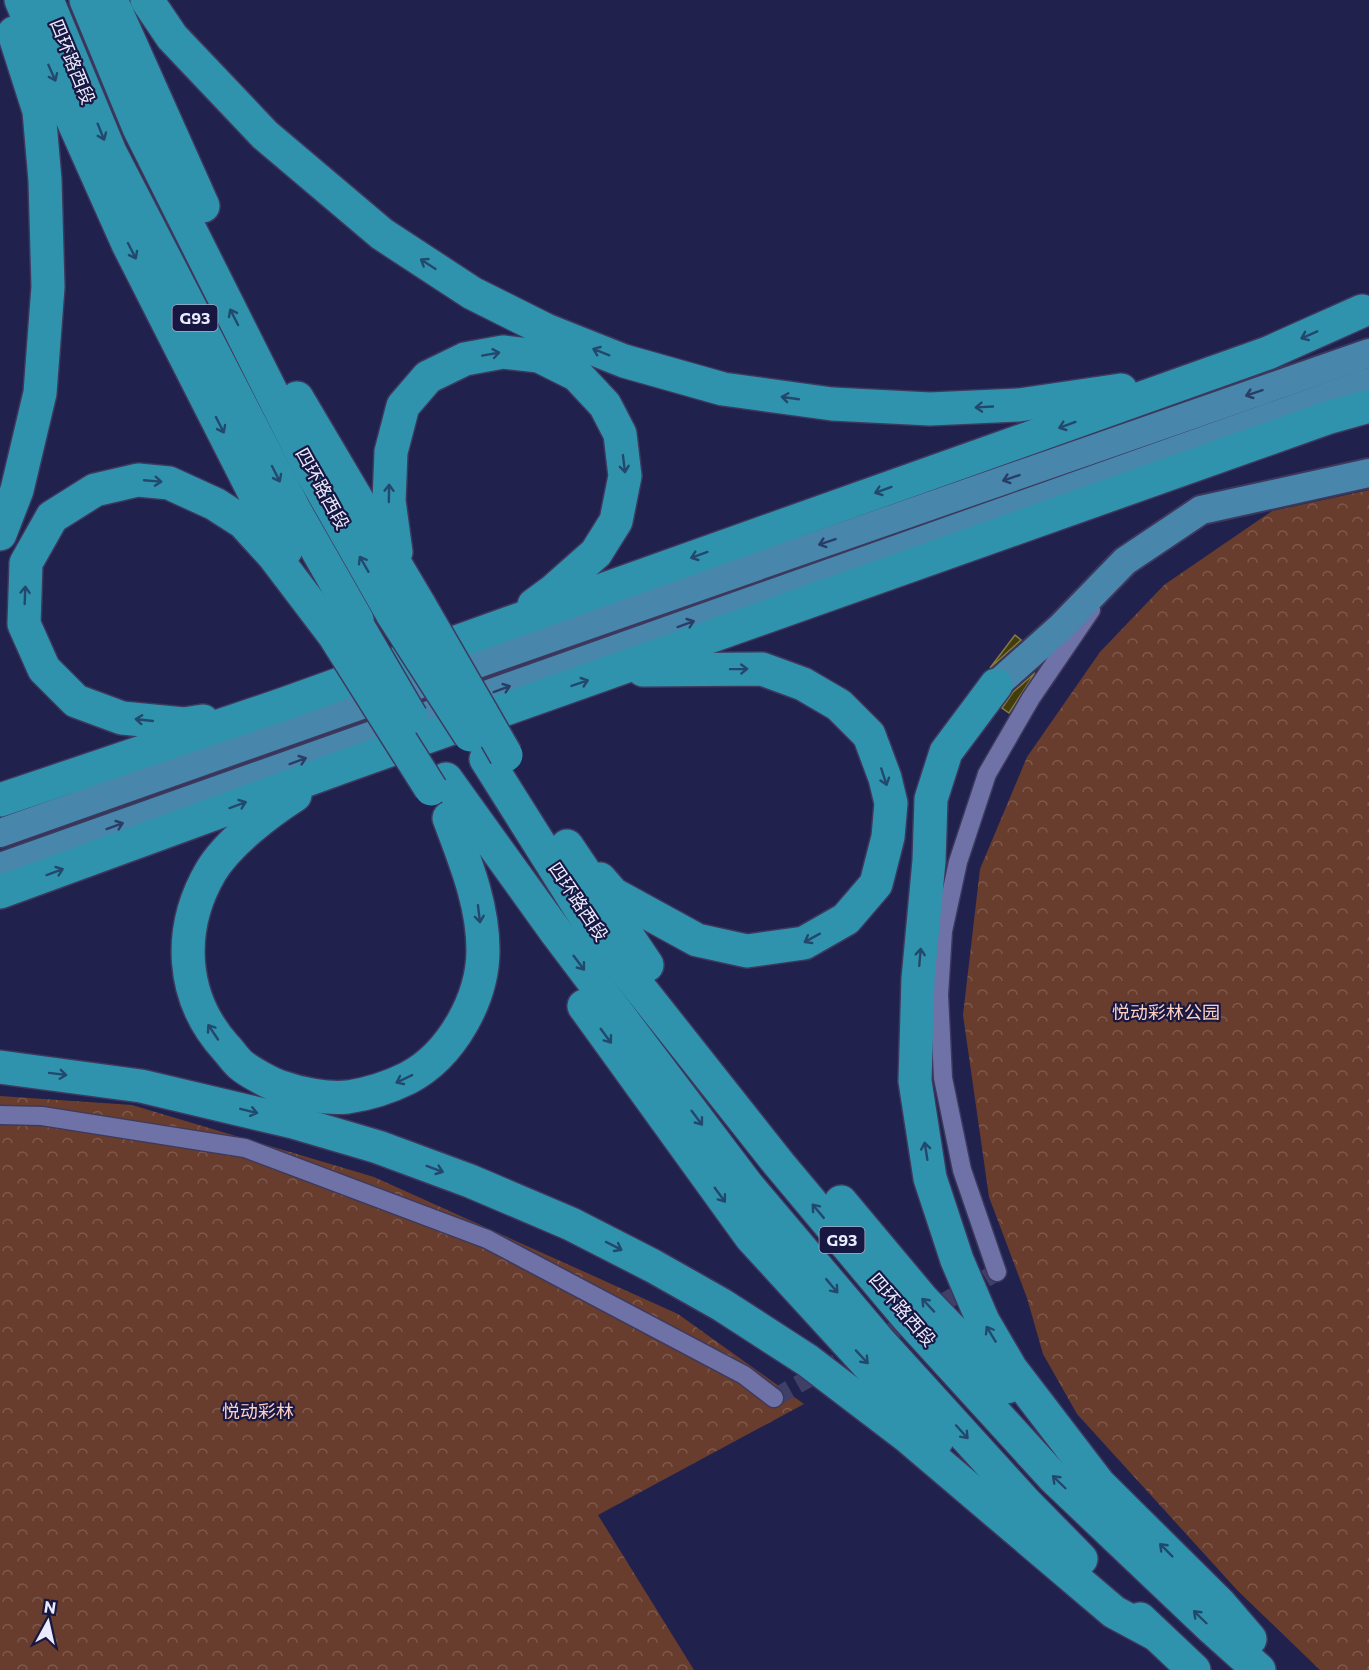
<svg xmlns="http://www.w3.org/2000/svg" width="1369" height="1670" viewBox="0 0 1369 1670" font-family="Commissioner,'Noto Sans SC',sans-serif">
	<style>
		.park { fill: url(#park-crowns) }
		.building { fill: #433c0d; stroke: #867c42; stroke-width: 1.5 }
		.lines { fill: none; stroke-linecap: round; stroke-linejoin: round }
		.minor-tunnel { stroke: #3f3f68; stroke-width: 18; stroke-dasharray: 18 9; stroke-linecap: butt }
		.minor-casing { stroke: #3d395e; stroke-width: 21 }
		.primary-casing { stroke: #3d395e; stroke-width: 32 }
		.motorway-casing { stroke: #3d395e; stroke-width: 36 }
		.minor { stroke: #6e72a6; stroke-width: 18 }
		.primary { stroke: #4986ab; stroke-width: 28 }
		.motorway { stroke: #3093ae; stroke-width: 33 }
		.motorway-bridge-casing { stroke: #3d395e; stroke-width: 36; stroke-linecap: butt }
		.motorway-bridge { stroke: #3093ae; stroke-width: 33 }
		.oneway { stroke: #22496d }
		.oneway2 { stroke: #293e67 }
		.labels { text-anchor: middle; stroke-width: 4.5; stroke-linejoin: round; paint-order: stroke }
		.shield { fill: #181742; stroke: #abacc6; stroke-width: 1.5 }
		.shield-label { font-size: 16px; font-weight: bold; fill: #eaecfe }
		.street-label { font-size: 18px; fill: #eaecfe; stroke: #181742 }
		.park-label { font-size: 18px; fill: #fdd1c2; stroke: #181742 }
	</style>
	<defs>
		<pattern id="park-crowns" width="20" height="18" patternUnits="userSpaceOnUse" patternTransform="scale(1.5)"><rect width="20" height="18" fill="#683d2d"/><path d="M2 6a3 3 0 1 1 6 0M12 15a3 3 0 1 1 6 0" fill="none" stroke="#7e594c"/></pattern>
	</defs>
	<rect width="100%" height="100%" fill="#21214d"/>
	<!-- park -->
	<g class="park">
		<path d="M1369,490v1180h-49l-82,-79 -161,-177 -34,-60 -16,-56 -38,-101 -26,-182 17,-146 47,-112 73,-105 64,-67 108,-74z"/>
		<path d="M0,1096l132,9 242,72 304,137 126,90 -206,111 96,155h-694z"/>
	</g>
	<!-- building -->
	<g class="building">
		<path d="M1015,635l6,5 -31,28z"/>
		<path d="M1035,673l-26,40 -7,-5 11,-16z"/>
	</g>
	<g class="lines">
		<!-- minor-tunnel -->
		<path class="minor-tunnel" d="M774,1398l223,-126"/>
		<!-- minor casing -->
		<g class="minor-casing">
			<g id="minor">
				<path d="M0,1115l42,1 203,32 242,91 257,136 30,23"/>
				<path d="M997,1272l-35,-102 -19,-92 -4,-83 4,-64 15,-69 29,-88 44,-76 60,-88"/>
			</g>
		</g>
		<!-- primary casing -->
		<g class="primary-casing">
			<g id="primary">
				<path d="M996,685l65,-58 64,-66 76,-51 168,-37"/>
				<path d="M0,833l534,-189 835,-291"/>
				<path d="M0,867l1369,-485"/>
			</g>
		</g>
		<!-- motorway casing -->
		<g class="motorway-casing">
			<g id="motorway">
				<path d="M21,0l28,67 79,177 134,264 24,42"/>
				<path d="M47,0l63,152 185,359 62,109 2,8"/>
				<path d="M86,0l53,128 172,343 82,144"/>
				<path d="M111,0l92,206"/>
				<path d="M147,0l25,37 93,98 117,99 90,59 74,37 78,31 99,28 109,15 98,5 89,-4 102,-15"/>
				<path d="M297,398l123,208"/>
				<path d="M0,534l17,-44 23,-97 8,-106 -3,-107 -6,-69 -25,-78"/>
				<path d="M396,552l-7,-51 2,-49 12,-46 25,-29 37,-18 38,-7 36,4 38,19 28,30 15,29 5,42 -9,45 -20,32 -43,38 -19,14"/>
				<path d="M996,685l-50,67 -15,47 -2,62 -11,118 -3,102 15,97 27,82 26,61 28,48 88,115 121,120 30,35"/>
				<path d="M203,721l-19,3 -62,-6 -46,-17 -32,-32 -20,-45 2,-61 26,-46 43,-27 43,-10 31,3 46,21 28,18 31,34 60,79"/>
				<path d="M486,759l107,170 186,235 129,154 145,159 159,151 47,42"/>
				<path d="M446,779l110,153 191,253 131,155 148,163 55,56"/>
				<path d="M295,795c-28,18 -67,48 -84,76 -34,58 -31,126 15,177 5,5 9,12 15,17 7,6 30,19 40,22 19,7 46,12 67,10 20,-3 42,-10 60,-19 44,-23 75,-80 75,-128 0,-46 -18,-89 -34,-132"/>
				<path d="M0,800l284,-96 228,-82 756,-269 94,-42"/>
				<path d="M567,846l80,119"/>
				<path d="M600,879l13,15 84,46 50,11 57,-8 42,-24 30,-35 12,-47 3,-34 -6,-25 -16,-43 -30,-30 -36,-21 -41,-15 -119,1"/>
				<path d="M0,892l345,-126 982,-348 42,-12"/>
				<path d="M584,1006l167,231 186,203"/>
				<path d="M0,1067l141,19 152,36 85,25 92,34 101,43 82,42 69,39 85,55 101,77 206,175 41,22"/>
				<path d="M841,1202l82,98 84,87"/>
				<path d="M1140,1619l54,51"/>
			</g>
		</g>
		<!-- minor -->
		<use href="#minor" class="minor"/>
		<!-- primary -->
		<use href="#primary" class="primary"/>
		<!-- motorway -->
		<use href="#motorway" class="motorway"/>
		<!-- motorway-bridge casing -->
		<g class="motorway-bridge-casing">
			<g id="motorway-bridge">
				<path d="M420,606l86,149"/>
				<path d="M393,615l77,120"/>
				<path d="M359,628l52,89"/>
				<path d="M334,635l97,154"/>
			</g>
		</g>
		<!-- motorway-bridge -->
		<use href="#motorway-bridge" class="motorway-bridge"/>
	</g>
	<!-- one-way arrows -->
	<defs><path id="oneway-shaft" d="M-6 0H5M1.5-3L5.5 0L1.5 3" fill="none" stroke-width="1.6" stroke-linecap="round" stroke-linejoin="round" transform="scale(1.5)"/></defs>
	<g class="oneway">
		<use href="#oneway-shaft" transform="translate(52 73) rotate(66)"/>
		<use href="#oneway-shaft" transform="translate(101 132) rotate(68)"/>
		<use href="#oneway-shaft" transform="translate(132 251) rotate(63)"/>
		<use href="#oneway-shaft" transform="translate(428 264) rotate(-147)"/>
		<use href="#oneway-shaft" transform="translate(234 317) rotate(-117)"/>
		<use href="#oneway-shaft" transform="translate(1309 335) rotate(156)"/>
		<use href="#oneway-shaft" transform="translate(601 352) rotate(-158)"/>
		<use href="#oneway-shaft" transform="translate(491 354) rotate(-10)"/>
		<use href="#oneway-shaft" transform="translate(790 398) rotate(-172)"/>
		<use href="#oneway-shaft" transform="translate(984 407) rotate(177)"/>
		<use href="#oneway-shaft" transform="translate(220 425) rotate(63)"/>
		<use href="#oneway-shaft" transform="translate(1067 425) rotate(160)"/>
		<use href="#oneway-shaft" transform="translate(624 464) rotate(83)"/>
		<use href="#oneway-shaft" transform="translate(276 474) rotate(63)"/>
		<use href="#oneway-shaft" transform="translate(153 481) rotate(5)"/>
		<use href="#oneway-shaft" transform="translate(883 490) rotate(160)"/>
		<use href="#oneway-shaft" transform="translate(389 493) rotate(-89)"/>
		<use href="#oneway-shaft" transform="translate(699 555) rotate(160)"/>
		<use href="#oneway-shaft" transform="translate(364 564) rotate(-120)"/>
		<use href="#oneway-shaft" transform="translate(25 595) rotate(-88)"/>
		<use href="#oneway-shaft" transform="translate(739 669) rotate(-1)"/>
		<use href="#oneway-shaft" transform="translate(580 683) rotate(-19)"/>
		<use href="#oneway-shaft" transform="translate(144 720) rotate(-174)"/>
		<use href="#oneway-shaft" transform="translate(884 777) rotate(72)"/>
		<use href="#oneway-shaft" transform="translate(238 805) rotate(-20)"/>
		<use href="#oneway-shaft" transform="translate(55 872) rotate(-20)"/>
		<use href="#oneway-shaft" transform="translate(479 914) rotate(83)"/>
		<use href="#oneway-shaft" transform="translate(812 938) rotate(151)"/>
		<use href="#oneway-shaft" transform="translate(920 957) rotate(-85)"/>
		<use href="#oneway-shaft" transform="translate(579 963) rotate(53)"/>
		<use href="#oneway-shaft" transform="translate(213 1032) rotate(-124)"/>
		<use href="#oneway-shaft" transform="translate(606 1036) rotate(54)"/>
		<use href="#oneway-shaft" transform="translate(58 1074) rotate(7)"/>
		<use href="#oneway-shaft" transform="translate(404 1079) rotate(154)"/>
		<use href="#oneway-shaft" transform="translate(249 1111) rotate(14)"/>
		<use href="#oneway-shaft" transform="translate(697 1118) rotate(53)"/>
		<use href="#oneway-shaft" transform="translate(926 1151) rotate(-99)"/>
		<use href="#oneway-shaft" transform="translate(435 1169) rotate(20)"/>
		<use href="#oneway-shaft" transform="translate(720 1195) rotate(54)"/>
		<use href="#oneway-shaft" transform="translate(818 1211) rotate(-130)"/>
		<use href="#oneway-shaft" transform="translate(614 1246) rotate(27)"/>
		<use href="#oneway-shaft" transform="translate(832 1286) rotate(50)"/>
		<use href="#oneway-shaft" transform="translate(928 1305) rotate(-133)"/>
		<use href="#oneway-shaft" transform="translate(991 1334) rotate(-121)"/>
		<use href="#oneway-shaft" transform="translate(862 1357) rotate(47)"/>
		<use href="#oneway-shaft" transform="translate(962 1432) rotate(48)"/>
		<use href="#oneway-shaft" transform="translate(1059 1482) rotate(-136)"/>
		<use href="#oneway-shaft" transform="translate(1166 1550) rotate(-135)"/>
		<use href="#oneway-shaft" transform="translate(1200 1617) rotate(-136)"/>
	</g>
	<g class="oneway2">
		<use href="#oneway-shaft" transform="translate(1254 393) rotate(161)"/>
		<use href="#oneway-shaft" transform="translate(1011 478) rotate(161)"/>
		<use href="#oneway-shaft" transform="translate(827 542) rotate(161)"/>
		<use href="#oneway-shaft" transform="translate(686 624) rotate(-20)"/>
		<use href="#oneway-shaft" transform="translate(502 689) rotate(-20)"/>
		<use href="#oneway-shaft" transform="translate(298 761) rotate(-20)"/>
		<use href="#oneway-shaft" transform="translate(115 826) rotate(-20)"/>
	</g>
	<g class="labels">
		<!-- shield labels -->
		<g class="shield">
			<rect x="172.5" y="305" width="45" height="26" rx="4.5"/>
			<rect x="819.5" y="1227" width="45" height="26" rx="4.5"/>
		</g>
		<g class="shield-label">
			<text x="195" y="324">G93</text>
			<text x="842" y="1246">G93</text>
		</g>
		<!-- street labels -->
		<g class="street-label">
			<text transform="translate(72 62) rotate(68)" y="6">四环路西段</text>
			<text transform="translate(322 489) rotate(61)" y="6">四环路西段</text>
			<text transform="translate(578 902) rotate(56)" y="6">四环路西段</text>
			<text transform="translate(902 1310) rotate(49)" y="6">四环路西段</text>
		</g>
		<!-- park labels -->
		<g class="park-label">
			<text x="1166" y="1019">悦动彩林公园</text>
			<text x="258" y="1418">悦动彩林</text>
		</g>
	</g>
	<!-- north arrow -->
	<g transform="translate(48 1622) rotate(8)" stroke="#181742" stroke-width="4.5" paint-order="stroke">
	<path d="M0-4.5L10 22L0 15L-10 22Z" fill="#eaecfe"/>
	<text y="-9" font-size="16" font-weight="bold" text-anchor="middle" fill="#eaecfe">N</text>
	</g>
</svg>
